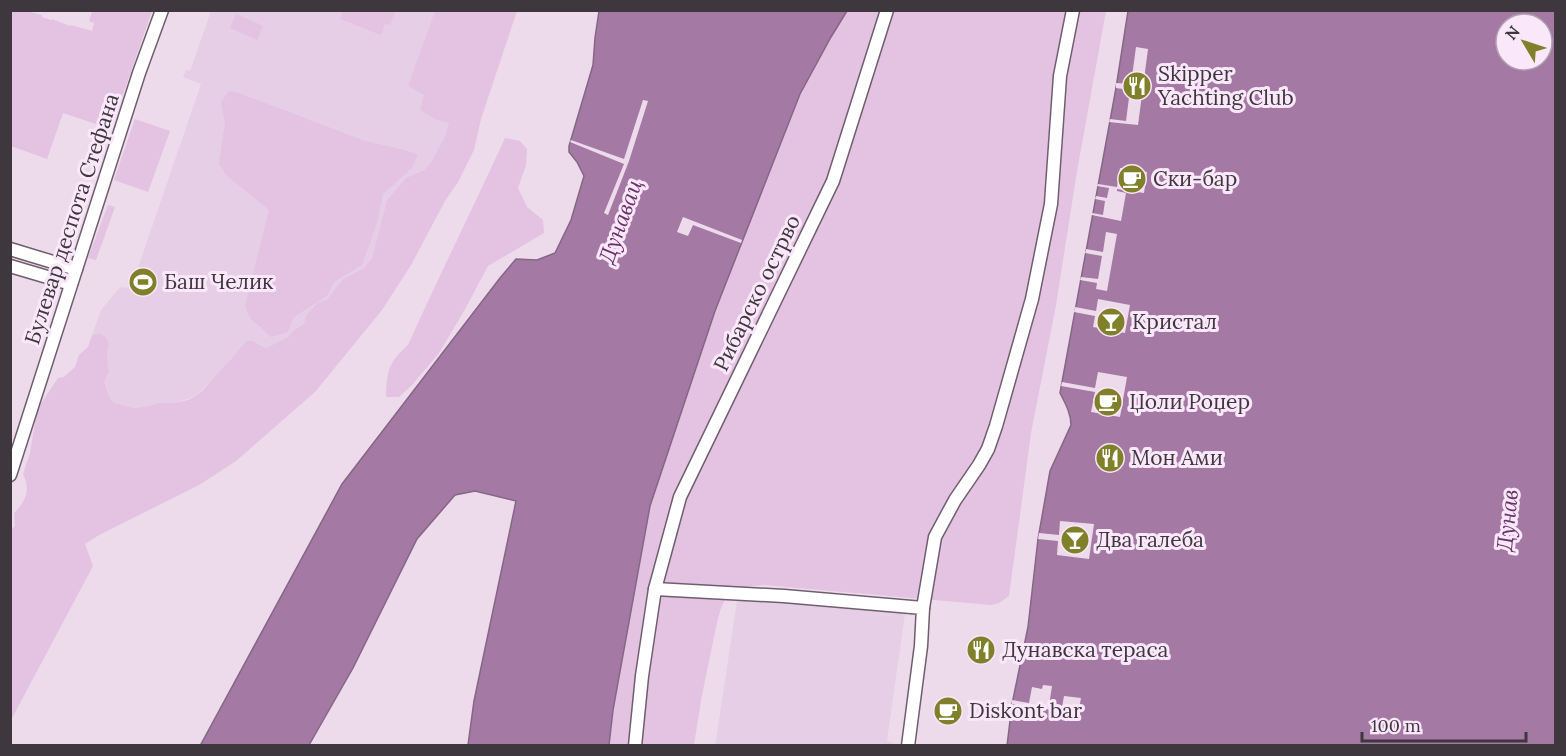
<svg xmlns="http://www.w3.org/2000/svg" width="1566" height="756" viewBox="0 0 1566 756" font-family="Lora,serif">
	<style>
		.built { fill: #e6cfe6 }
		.green { fill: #e3c2e2 }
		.water { fill: #a47aa4; stroke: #856685; stroke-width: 1.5; fill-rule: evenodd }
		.pier { fill: #eddbec }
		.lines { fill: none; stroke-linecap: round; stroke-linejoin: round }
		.minor-casing { stroke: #6f5f6e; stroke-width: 15 }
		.minor { stroke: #fff; stroke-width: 12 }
		.labels { text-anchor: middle; stroke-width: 6; stroke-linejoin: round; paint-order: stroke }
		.poi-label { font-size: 21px; fill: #3e373e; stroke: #fae8fa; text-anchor: start }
		.street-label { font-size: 21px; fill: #3e373e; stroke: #fae8fa }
		.water-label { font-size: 22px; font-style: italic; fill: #69336a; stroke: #fae8fa }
	</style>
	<rect width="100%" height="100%" fill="#eddbec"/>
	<!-- built -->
	<g class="built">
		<path d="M211,11h306l-67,112 -4,11 -14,29 -8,7 -18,8 -19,22 -15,58 -8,10 -12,6 -48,50 -9,5 -7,8 -22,11 -8,-5 -12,-2 -14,17 -37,39 -21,6h-17l-8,3 -15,2 -20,-5 -4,-5 -6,-16 5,-10 -2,-16 2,-12 -9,-10 -8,1 9,-25 19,-23 11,1 70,-204 -18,-7 3,-7 4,1z"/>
		<path d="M738,594l167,20 -18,127 9,3v1l-181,1z"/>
	</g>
	<!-- green -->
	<g class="green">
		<path d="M11,10l15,1 16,4v2l9,3 1,-1 18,7 1,-1 21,6 2,-8 -5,-2 3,-9 -2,-1h62l-41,118 -48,-16 -16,46 -36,-13z"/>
		<path d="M343,11v-1l52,1 -5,14 -5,-1 -4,11 -41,-16z"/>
		<path d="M435,11h82l-36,108 -7,31 -16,32 -13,19 -34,64 -29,45 -67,82 -79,69 -37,24 -100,50 -14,9 8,22 -82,154v-190l4,-4 -1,-13c12,-12 17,-23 9,-39l7,-21 5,-31 -1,-8 24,-36 6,-1 11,-10 4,-12 9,-8 4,-12 8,-1 6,3 3,7 -2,12 2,16 -5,10 6,16 4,5 20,5 15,-2 8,-3h17l14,-3 7,-3 8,-7 11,-13 18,-19 14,-17h7l13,7 22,-11 7,-8 9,-5 2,-8 11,-13 10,-3 16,-21 21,-11 8,-10 15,-58 19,-22 18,-8 7,-7 15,-29 3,-11 -12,-3 -17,-10 4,-15 -16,-9z"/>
		<path d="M847,11h259l-29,160 -21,134 -25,128 -22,163 -10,7 -8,2 -227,-20 -20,2 -16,7 -7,14 -4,14 -16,78 -7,45 -85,1 3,-29 38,-211 65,-195 85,-217 31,-57z"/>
		<path d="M236,14l27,12 -6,14 -27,-12z"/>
		<path d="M229,91l10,2 126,48 39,9 14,4 -6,14 -29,26 -6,29 -15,42 -28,17 -7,14 -33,21 -6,15 -17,5 -21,-19 -5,-12 24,-96 -43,-35 -7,-11 6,-41 -4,-21z"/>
		<path d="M135,119l35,12 -22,61 -34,-12z"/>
		<path d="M505,138l15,3 7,8 -1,16 -8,23 9,19 16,13 1,13 -56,33 -24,45 -25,42 -27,32 -13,12h-13c1,-26 2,-34 22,-52 31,-69 65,-137 97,-207z"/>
		<path d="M108,205l7,2 -19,53 -8,-2z"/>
	</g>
	<!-- water -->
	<g class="water">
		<path d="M599,11h248l-16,26 -31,57 -85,217 -65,195 -37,204 -4,35h-141l6,-44 42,-200 -41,-10 -20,4 -38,44 -64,129 -44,77 -109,1 142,-262 158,-206 16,-19 21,1 18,-7 16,-33 13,-44 -7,-14 -8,-10v-6l24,-81 2,-27z"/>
		<path d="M1128,11h427v734l-548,1 5,-42 16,-77 10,-88 12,-68 21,-46c0,-12 -6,-22 -11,-32l56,-305zM1506,24h36v36h-36z"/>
	</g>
	<!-- pier -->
	<g class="pier">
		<path d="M1136,47l12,2 -10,76 -29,-3 1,-3 16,2 4,-31 -14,-2v-5l15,1z"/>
		<path d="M643,100l5,1 -19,60 -21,54 -4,-2 20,-49 -54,-22 1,-2 53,19z"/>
		<path d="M1120,168l27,4 -3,21 -27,-4v2l9,2 -5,28 -29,-6v-2l11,2 2,-14 -10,-2 1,-3 11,2 2,-10 -12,-2 1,-2 19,3z"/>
		<path d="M683,217l59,23 -1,3 -48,-18 -5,11 -11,-4z"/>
		<path d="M1106,232l11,2 -10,57 -11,-2 1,-6 -17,-3 1,-3 17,2 4,-23 -17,-3 1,-3v-1l17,3z"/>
		<path d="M1098,299l32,6 -5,28 -32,-6 2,-11 -21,-4 1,-5 21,4z"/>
		<path d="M1098,372l29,5 -7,40 -29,-5 4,-20 -34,-6 1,-4 33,6z"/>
		<path d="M1060,521l34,3 -5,35 -32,-4 1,-14 -20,-2 1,-6 20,2z"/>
		<path d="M1043,685l9,1 -3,20 13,1 2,-11 17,2 -3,16 -66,-10v-4l17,3 3,-16 10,2z"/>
	</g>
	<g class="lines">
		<!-- minor casing -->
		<g class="minor-casing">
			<g id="minor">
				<path d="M10,249l66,20"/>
				<path d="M10,266l61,18"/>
				<path d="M10,475l129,-402 23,-63"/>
				<path d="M655,589l129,7 139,12 -2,38 -13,100"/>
				<path d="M923,608l12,-71 20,-37 24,-35 9,-16 8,-23 36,-127 19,-95 9,-128 13,-66"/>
				<path d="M635,746l7,-70 13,-87 25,-92 153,-316 54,-171"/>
			</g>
		</g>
		<!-- minor -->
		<use href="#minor" class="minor"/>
	</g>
	<!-- icons -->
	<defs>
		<g id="restaurant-disc" transform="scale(1.5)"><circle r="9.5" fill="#7f8029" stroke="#fae8fa"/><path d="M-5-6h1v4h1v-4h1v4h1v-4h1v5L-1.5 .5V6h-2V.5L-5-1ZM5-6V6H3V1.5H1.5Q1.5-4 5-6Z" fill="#fff"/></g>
		<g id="cafe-disc" transform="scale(1.5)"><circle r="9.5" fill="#7f8029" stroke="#fae8fa"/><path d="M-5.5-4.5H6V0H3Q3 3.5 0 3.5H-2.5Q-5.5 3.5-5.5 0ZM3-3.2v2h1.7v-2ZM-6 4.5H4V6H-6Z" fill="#fff"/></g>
		<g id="stadium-disc" transform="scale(1.5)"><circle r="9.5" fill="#7f8029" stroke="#fae8fa"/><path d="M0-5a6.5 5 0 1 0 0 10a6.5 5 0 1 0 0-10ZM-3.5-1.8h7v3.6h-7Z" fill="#fff"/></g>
		<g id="bar-disc" transform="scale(1.5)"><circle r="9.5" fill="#7f8029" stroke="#fae8fa"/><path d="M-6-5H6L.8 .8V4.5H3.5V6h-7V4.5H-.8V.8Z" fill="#fff"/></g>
	</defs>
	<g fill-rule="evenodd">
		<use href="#restaurant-disc" x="1137" y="86"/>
		<use href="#cafe-disc" x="1132" y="179"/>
		<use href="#stadium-disc" x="143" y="282"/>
		<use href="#bar-disc" x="1111" y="322"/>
		<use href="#cafe-disc" x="1108" y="402"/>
		<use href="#restaurant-disc" x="1110" y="458"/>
		<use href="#bar-disc" x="1075" y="540"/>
		<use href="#restaurant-disc" x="981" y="650"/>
		<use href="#cafe-disc" x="948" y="711"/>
	</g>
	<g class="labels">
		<!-- poi labels -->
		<g class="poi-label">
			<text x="1158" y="81">Skipper<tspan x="1158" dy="24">Yachting Club</tspan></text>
			<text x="1153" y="186">Ски-бар</text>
			<text x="164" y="289">Баш Челик</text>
			<text x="1132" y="329">Кристал</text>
			<text x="1129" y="409">Џоли Роџер</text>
			<text x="1131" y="465">Мон Ами</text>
			<text x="1096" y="547">Два галеба</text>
			<text x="1002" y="657">Дунавска тераса</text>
			<text x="969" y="718">Diskont bar</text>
		</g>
		<!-- street labels -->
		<g class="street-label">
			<text transform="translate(72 219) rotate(-72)" y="7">Булевар деспота Стефана</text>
			<text transform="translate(757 293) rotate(-64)" y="7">Рибарско острво</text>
		</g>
		<!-- water labels -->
		<g class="water-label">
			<text transform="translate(620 221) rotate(-70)" y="8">Дунавац</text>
			<text transform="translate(1507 520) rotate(-84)" y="8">Дунав</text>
		</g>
	</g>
	<!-- border -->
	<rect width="1566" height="756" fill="none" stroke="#3e373e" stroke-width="24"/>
	<!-- north arrow -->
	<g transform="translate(1524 42) rotate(309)"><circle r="28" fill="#fae8fa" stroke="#afa1af" stroke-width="1.5"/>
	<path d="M0-4.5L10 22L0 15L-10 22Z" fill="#7f8029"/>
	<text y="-9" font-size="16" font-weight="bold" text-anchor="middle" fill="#3e373e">N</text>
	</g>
	<!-- scale -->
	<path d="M1362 732v9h164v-9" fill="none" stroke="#3e373e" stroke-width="3"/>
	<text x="1371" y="732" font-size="18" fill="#3e373e" stroke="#fae8fa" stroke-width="4.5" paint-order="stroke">100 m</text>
</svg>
